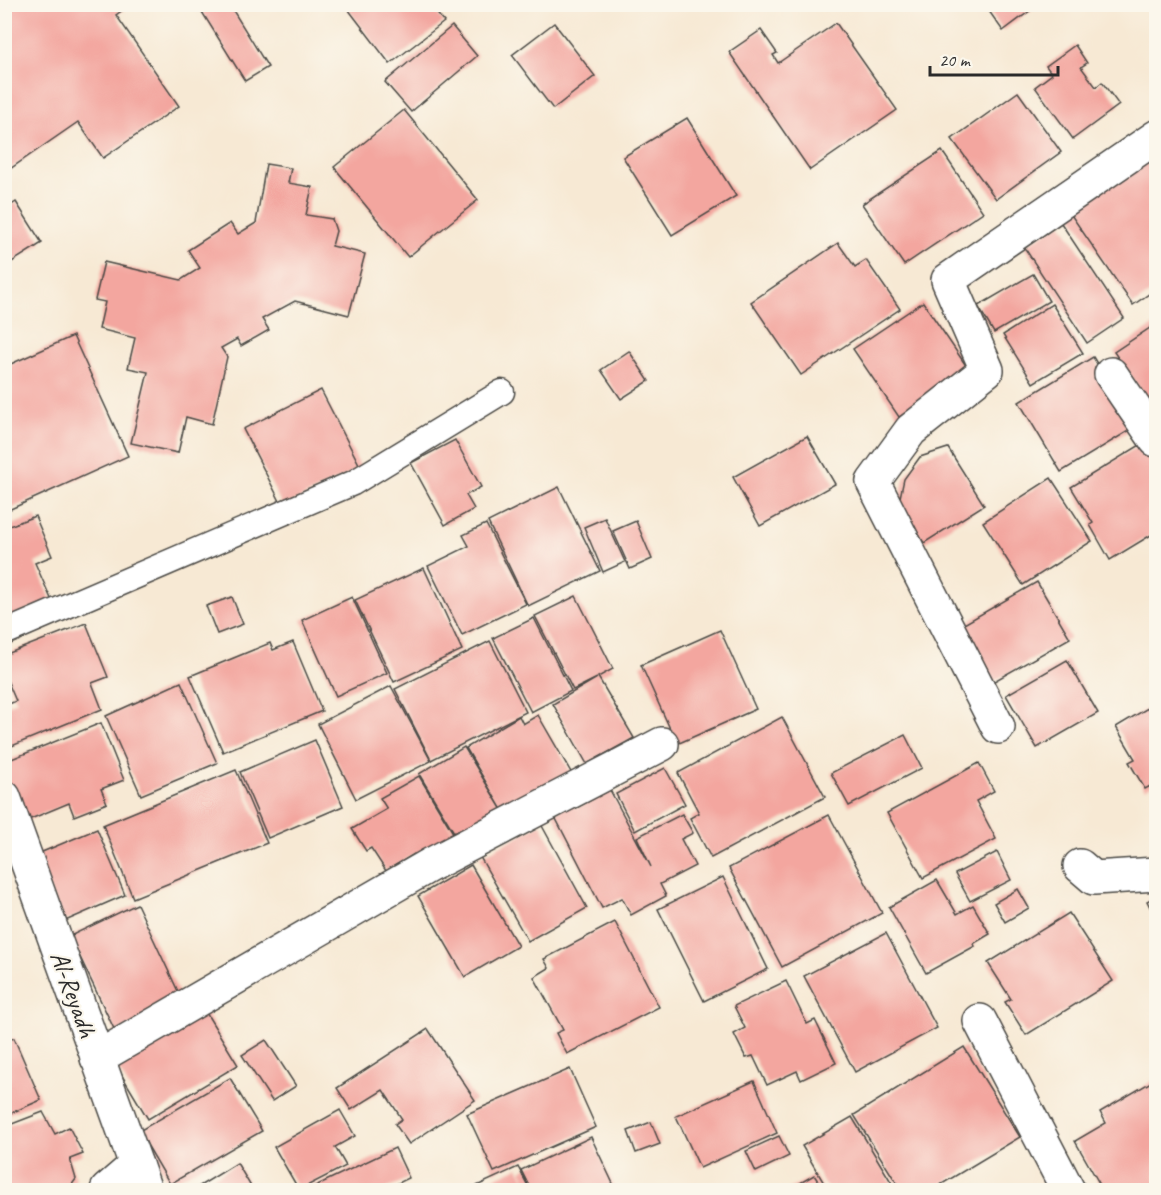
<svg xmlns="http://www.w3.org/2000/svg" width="1161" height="1195" viewBox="0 0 1161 1195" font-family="Caveat,sans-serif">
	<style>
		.building { fill: #f3a69f }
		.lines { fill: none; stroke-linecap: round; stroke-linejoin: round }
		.service-casing { stroke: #4a4844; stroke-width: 27 }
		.minor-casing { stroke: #4a4844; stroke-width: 36 }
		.tertiary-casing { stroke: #4a4844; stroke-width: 36 }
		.service { stroke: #fff; stroke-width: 24 }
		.minor { stroke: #fff; stroke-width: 33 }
		.tertiary { stroke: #fff; stroke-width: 33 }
		.labels { text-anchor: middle; stroke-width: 4.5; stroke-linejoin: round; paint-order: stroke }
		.street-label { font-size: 26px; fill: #2b2b2b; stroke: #fbf7ec }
	</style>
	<rect width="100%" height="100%" fill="#fbf7ec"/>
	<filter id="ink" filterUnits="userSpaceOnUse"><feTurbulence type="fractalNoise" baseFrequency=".0167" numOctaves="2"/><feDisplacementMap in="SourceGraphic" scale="12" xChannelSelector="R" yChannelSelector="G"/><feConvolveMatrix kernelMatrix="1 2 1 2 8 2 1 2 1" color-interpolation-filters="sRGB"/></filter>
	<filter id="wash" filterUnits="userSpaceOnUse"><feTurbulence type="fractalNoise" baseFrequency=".008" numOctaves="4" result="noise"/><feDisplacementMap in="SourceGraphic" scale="24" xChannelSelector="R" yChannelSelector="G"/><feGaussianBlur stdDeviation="1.35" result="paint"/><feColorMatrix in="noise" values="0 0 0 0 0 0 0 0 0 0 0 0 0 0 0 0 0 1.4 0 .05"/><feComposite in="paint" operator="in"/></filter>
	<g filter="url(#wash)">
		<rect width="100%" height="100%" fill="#f7e9d4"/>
		<g id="blocks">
			<!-- building -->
			<g class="building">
				<path d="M4,4h127l-15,11 63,91 -76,52 -25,-36 -74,51z"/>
				<path d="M213,4h16l39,63 -23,14 -43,-69z"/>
				<path d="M984,4h55l-36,27z"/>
				<path d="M345,5h85l14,17 -54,42z"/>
				<path d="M554,23l41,53 -42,33 -41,-54z"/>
				<path d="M836,23l61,87 -87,60 -81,-118 32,-22 16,23 -4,2 5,8z"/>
				<path d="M452,26l25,30 -66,56 -26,-30z"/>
				<path d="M1075,45l12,18 -6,4 15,20 6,-5 17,23 -46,34 -38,-52 17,-13 -6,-8z"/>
				<path d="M1018,92l43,60 -65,47 -44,-60z"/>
				<path d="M404,110l74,90 -70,57 -74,-90z"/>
				<path d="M687,118l49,78 -64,39 -49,-78z"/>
				<path d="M1156,148v141l-23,16 -66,-96z"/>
				<path d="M942,151l41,61 -79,53 -42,-61z"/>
				<path d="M266,164l25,4 -3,15 24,4 -6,28 26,4 4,12 -4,15 33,8 -16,61 -54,-14 -33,18 7,11 -28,16 -4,-7 -16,9 6,9 -15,67 -26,-7 -8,36 -47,-10 17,-71 -20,-4 7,-30 -36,-9 6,-27 -10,-2 9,-38 77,18 19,-12 -12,-18 42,-27 8,11 18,-11z"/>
				<path d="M16,202l26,41 -38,24v-57z"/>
				<path d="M1061,223l63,95 -37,25 -63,-96z"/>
				<path d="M838,243l17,24 11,-7 34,49 -99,66 -50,-73z"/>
				<path d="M1033,274l16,27 -55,32 -16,-27z"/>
				<path d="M923,302l46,68 -70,47 -46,-68z"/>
				<path d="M1052,304l31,49 -50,30 -30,-48z"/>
				<path d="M1156,324v87l-1,1 -41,-60z"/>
				<path d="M73,336l55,120 -124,56v-145z"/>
				<path d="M629,351l20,30 -28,18 -20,-29z"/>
				<path d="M1093,357l42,70 -74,45 -42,-70z"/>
				<path d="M321,390l40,78 -78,39 -40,-78z"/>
				<path d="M807,436l28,48 -75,42 -27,-49z"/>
				<path d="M1150,439l6,10v83l-46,28 -20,-35 3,-2 -22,-36z"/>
				<path d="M455,440l26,47 -15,8 8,14 -29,16 -34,-62z"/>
				<path d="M948,448l36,57 -60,38 -25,-41 5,-23 16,-22z"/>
				<path d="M1051,478l41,63 -69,44 -40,-63z"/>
				<path d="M559,487l41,84 -72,35 -40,-84z"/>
				<path d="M35,516l17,40 -17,7 17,38 -48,19v-92z"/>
				<path d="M605,518l20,44 -22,10 -19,-45z"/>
				<path d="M636,521l16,38 -22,10 -17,-38z"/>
				<path d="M486,524l40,80 -64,31 -34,-69 41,-20 -6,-11z"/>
				<path d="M424,568l38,82 -68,32 -39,-82z"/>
				<path d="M1037,582l33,56 -81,46 -32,-56z"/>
				<path d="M576,596l37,73 -15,8 36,61 -47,26 -34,-60 44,-26 -24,12 -38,-74z"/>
				<path d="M232,597l11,27 -26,10 -11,-28z"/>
				<path d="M352,597l35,76 -51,23 -34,-76z"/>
				<path d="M534,618l37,73 -40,21 -38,-74z"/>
				<path d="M86,623l22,54 -16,6 10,26 -95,39 -3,-42 12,-5 -12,-28v-18z"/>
				<path d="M720,630l36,79 -79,35 -36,-79z"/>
				<path d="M490,641l36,71 -95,48 -36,-71z"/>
				<path d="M293,642l29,69 -99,41 -33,-76 80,-33 3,7z"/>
				<path d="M1067,660l31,53 -61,35 -31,-53z"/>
				<path d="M181,682l36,81 -76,32 -35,-79z"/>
				<path d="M391,686l40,75 -75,38 -38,-75z"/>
				<path d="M1156,703v80l-11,6 -16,-27 6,-3 -19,-32z"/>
				<path d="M538,715l34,59 -111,70 -42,-70 45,-27 38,63 -36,-62 53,-32 4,8z"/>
				<path d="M782,717l43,80 -114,61 -21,-40 9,-5 -21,-40z"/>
				<path d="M101,723l23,57 -23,9 6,14 -33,13 -5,-13 -48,20 -17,-40v-21z"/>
				<path d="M905,735l17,33 -73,38 -18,-33z"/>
				<path d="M315,740l28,66 -75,32 -28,-66z"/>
				<path d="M979,763l15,28 -18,10 20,38 -73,39 -36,-65z"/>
				<path d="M665,768l20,36 -50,27 -19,-37z"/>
				<path d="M236,770l31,73 -134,55 -30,-73z"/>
				<path d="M419,776l36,60 -38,23 -3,-5 -28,17 -15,-23 -5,3 -14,-22 35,-20 -7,-11z"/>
				<path d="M610,790l41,77 -14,-30 45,-23 11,19 -12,6 14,27 -35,18 6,12 -35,19 -9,-17 -20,10 -49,-95 20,-11 3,6z"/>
				<path d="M829,815l53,98 -100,54 -53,-99z"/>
				<path d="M541,824l46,84 -59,33 -48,-84z"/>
				<path d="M97,829l28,66 -62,27 -28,-67z"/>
				<path d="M997,852l14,28 -41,21 -15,-27z"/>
				<path d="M471,865l47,81 -53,31 -47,-81z"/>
				<path d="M723,877l45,92 -64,32 -46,-92z"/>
				<path d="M937,880l20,34 16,-9 17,29 -17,10 2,2 -49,27 -37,-66z"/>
				<path d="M1018,889l11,19 -24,14 -11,-19z"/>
				<path d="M1156,896v23l-9,-18z"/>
				<path d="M137,904l46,98 -67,31 -46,-97z"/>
				<path d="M1069,913l44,68 -87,54 -21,-33 6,-3 -23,-36z"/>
				<path d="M615,922l44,85 -92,47 -11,-21 7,-3 -29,-53 15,-9 -5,-9z"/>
				<path d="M886,933l51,95 -82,44 -51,-96z"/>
				<path d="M786,981l21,43 8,-4 21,43 -35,17 -4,-9 -30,14 -14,-29 -7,2 -12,-24 11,-6 -11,-22z"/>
				<path d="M205,1011l33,54 -90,54 -33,-55z"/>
				<path d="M5,1016l6,16 -6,2z"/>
				<path d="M428,1029l47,71 -66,44 -14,-20 7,-5 -19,-29 -32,20 -14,-22z"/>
				<path d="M14,1038l27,62 -37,16v-74z"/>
				<path d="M266,1040l30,46 -24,15 -30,-46z"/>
				<path d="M964,1047l56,90 -88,53h-31l-47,-75z"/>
				<path d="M570,1069l26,58 -102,45 -27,-58z"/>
				<path d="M230,1078l32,53 -92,53 -31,-53z"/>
				<path d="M1156,1079v111h-53l-28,-49 31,-18 -6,-11z"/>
				<path d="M754,1081l23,52 -77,35 -24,-52z"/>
				<path d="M340,1110l15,26 -20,11 11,19 -47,24 -25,-43z"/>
				<path d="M43,1112l12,22 14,-7 14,27 -13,5 6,20 -8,11h-64v-63z"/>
				<path d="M852,1117l44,73h-68l-26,-44z"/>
				<path d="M651,1122l9,22 -24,9 -8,-22z"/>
				<path d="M779,1136l10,20 -33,16 -10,-21z"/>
				<path d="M591,1137l25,53h-85l-10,-20z"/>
				<path d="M395,1148l14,30 -25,12h-71l-2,-2z"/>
				<path d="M237,1163l16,27h-60z"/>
				<path d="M518,1167l12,23h-62z"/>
				<path d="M814,1175l10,15h-36z"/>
			</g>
		</g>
	</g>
	<g filter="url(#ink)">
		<use href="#blocks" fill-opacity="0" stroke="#4a4844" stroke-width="1.5"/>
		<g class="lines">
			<!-- service casing -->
			<g class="service-casing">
				<path id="service" d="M4,633l349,-150 149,-91"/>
			</g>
			<!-- minor casing -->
			<g class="minor-casing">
				<g id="minor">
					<path d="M1111,374l45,66"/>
					<path d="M998,727l-125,-245 38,-52 76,-60 -39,-90 208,-143"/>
					<path d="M1080,866l14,12 62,-4"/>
					<path d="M980,1021l88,169"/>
					<path d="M97,1058l333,-193 232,-121"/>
					<path d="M107,1190l29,-25"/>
				</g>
			</g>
			<!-- tertiary casing -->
			<g class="tertiary-casing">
				<path id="tertiary" d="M4,797l141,393"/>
			</g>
			<!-- service -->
			<use href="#service" class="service"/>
			<!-- minor -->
			<use href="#minor" class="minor"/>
			<!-- tertiary -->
			<use href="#tertiary" class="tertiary"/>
		</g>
	</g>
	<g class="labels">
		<!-- street labels -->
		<g class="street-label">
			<text transform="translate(74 994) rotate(70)" y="9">Al-Reyadh</text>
		</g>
	</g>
	<!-- margin -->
	<rect width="1161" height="1195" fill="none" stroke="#fbf7ec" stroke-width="24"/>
	<!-- scale -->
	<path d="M930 66v9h128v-9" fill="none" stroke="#2b2b2b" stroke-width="3"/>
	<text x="939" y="66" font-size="18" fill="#2b2b2b" stroke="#fbf7ec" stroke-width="4.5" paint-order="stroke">20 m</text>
</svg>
